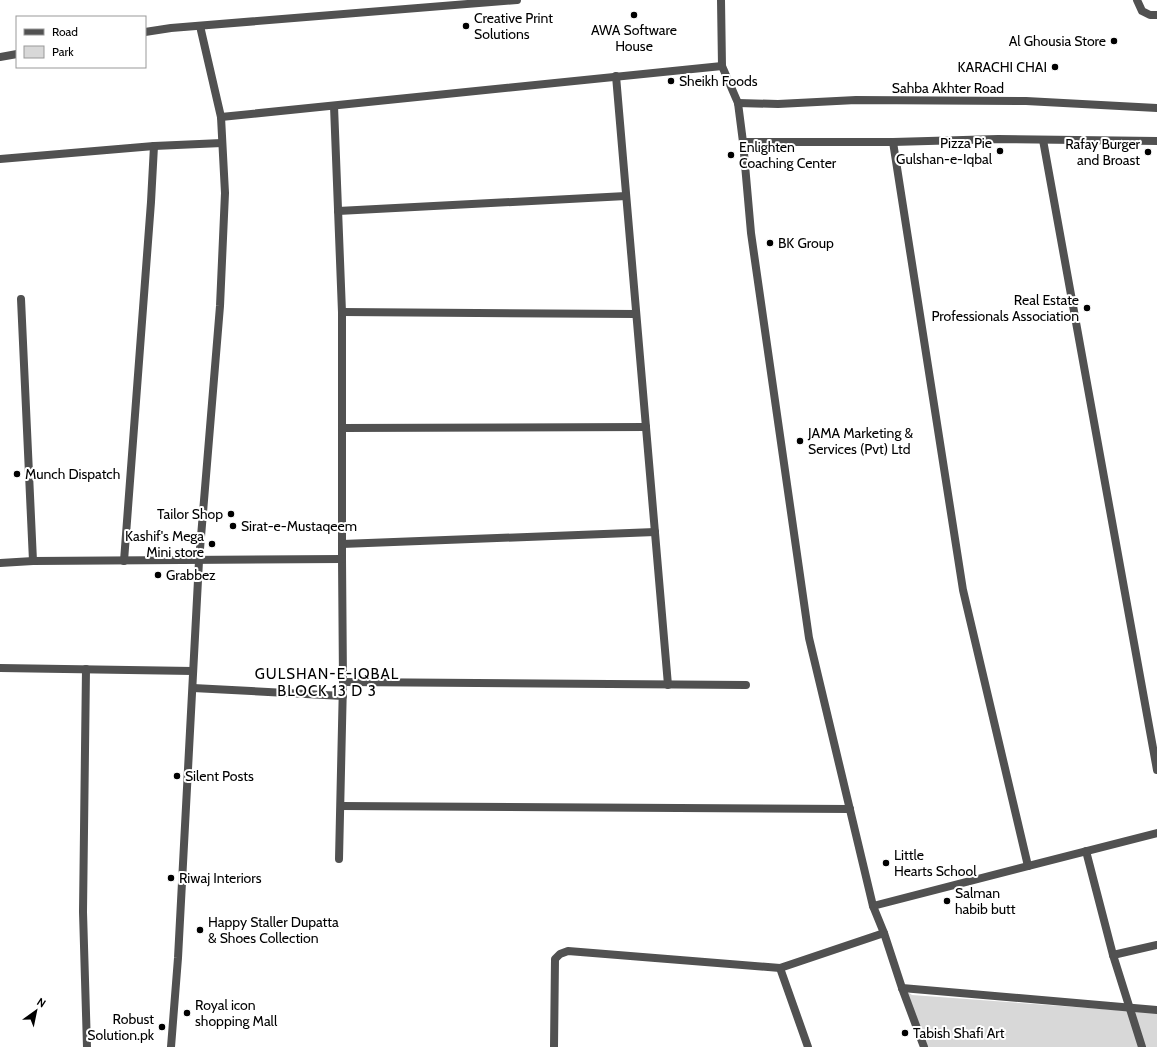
<svg xmlns="http://www.w3.org/2000/svg" width="1157" height="1047" viewBox="0 0 1157 1047" font-family="Cabin,sans-serif">
	<style>
		.green { fill: #d8d8d8 }
		.lines { fill: none; stroke-linecap: round; stroke-linejoin: round }
		.minor { stroke: #515151; stroke-width: 8 }
		.poi-dot { fill: #000; stroke: #fff; stroke-width: 1.5 }
		.labels { text-anchor: middle; stroke-width: 4; stroke-linejoin: round; paint-order: stroke }
		.poi-label { font-size: 14px; fill: #000; stroke: #fff; text-anchor: start }
		.street-label { font-size: 14px; fill: #000; stroke: #fff }
		.neighbourhood-label { font-size: 15px; letter-spacing: 1px; fill: #000; stroke: #fff }
	</style>
	<rect width="100%" height="100%" fill="#fff"/>
	<!-- green -->
	<path class="green" d="M902,988l10,7 245,18v34h-233z"/>
	<g class="lines">
		<!-- minor -->
		<g class="minor">
			<path d="M721,0l1,66 16,37 5,39 8,91 58,405 64,268 11,27 18,55 22,59"/>
			<path d="M1137,0l5,11 8,4h7"/>
			<path d="M145,32l26,-4 346,-28"/>
			<path d="M0,57l17,-3"/>
			<path d="M616,76l52,609"/>
			<path d="M738,103l40,1 78,-4 170,1 131,7"/>
			<path d="M334,106l8,206v247l1,123 -4,177"/>
			<path d="M221,117l501,-51"/>
			<path d="M1043,140l114,630"/>
			<path d="M743,142h150l105,-3 159,2"/>
			<path d="M893,142l70,448 65,276"/>
			<path d="M0,159l154,-13 68,-3"/>
			<path d="M338,211l288,-15"/>
			<path d="M21,299l12,262"/>
			<path d="M342,312l294,2"/>
			<path d="M342,428l304,-1"/>
			<path d="M342,544l313,-12"/>
			<path d="M124,561l27,-359 3,-56"/>
			<path d="M0,563l33,-2 309,-2"/>
			<path d="M0,668l193,3"/>
			<path d="M86,669l-3,243 4,135"/>
			<path d="M343,682l403,3"/>
			<path d="M193,688l150,8"/>
			<path d="M341,806l509,3"/>
			<path d="M1086,851l27,104 29,92"/>
			<path d="M873,906l284,-73"/>
			<path d="M1113,955l44,-10"/>
			<path d="M780,968l28,79"/>
			<path d="M902,988l255,22"/>
			<path d="M171,1047l7,-89 21,-397 21,-255 5,-113 -4,-76 -21,-91"/>
			<path d="M554,1047l1,-88 5,-5 8,-3 212,17 104,-35"/>
		</g>
	</g>
	<!-- markers -->
	<g class="poi-dot">
		<circle cx="634" cy="15" r="4"/>
		<circle cx="466" cy="26" r="4"/>
		<circle cx="1114" cy="41" r="4"/>
		<circle cx="1055" cy="67" r="4"/>
		<circle cx="671" cy="81" r="4"/>
		<circle cx="1000" cy="151" r="4"/>
		<circle cx="1148" cy="152" r="4"/>
		<circle cx="731" cy="155" r="4"/>
		<circle cx="770" cy="243" r="4"/>
		<circle cx="1087" cy="308" r="4"/>
		<circle cx="800" cy="441" r="4"/>
		<circle cx="17" cy="474" r="4"/>
		<circle cx="231" cy="514" r="4"/>
		<circle cx="233" cy="526" r="4"/>
		<circle cx="212" cy="544" r="4"/>
		<circle cx="158" cy="575" r="4"/>
		<circle cx="177" cy="776" r="4"/>
		<circle cx="886" cy="863" r="4"/>
		<circle cx="171" cy="878" r="4"/>
		<circle cx="947" cy="901" r="4"/>
		<circle cx="200" cy="930" r="4"/>
		<circle cx="187" cy="1013" r="4"/>
		<circle cx="162" cy="1027" r="4"/>
		<circle cx="905" cy="1033" r="4"/>
	</g>
	<g class="labels">
		<!-- poi labels -->
		<g class="poi-label">
			<text x="474" y="23">Creative Print<tspan x="474" dy="16">Solutions</tspan></text>
			<text x="634" y="35" text-anchor="middle">AWA Software<tspan x="634" dy="16">House</tspan></text>
			<text x="1106" y="46" text-anchor="end">Al Ghousia Store</text>
			<text x="1047" y="72" text-anchor="end">KARACHI CHAI</text>
			<text x="679" y="86">Sheikh Foods</text>
			<text x="992" y="148" text-anchor="end">Pizza Pie<tspan x="992" dy="16">Gulshan-e-Iqbal</tspan></text>
			<text x="1140" y="149" text-anchor="end">Rafay Burger<tspan x="1140" dy="16">and Broast</tspan></text>
			<text x="739" y="152">Enlighten<tspan x="739" dy="16">Coaching Center</tspan></text>
			<text x="778" y="248">BK Group</text>
			<text x="1079" y="305" text-anchor="end">Real Estate<tspan x="1079" dy="16">Professionals Association</tspan></text>
			<text x="808" y="438">JAMA Marketing &amp;<tspan x="808" dy="16">Services (Pvt) Ltd</tspan></text>
			<text x="25" y="479">Munch Dispatch</text>
			<text x="223" y="519" text-anchor="end">Tailor Shop</text>
			<text x="241" y="531">Sirat-e-Mustaqeem</text>
			<text x="204" y="541" text-anchor="end">Kashif's Mega<tspan x="204" dy="16">Mini store</tspan></text>
			<text x="166" y="580">Grabbez</text>
			<text x="185" y="781">Silent Posts</text>
			<text x="894" y="860">Little<tspan x="894" dy="16">Hearts School</tspan></text>
			<text x="179" y="883">Riwaj Interiors</text>
			<text x="955" y="898">Salman<tspan x="955" dy="16">habib butt</tspan></text>
			<text x="208" y="927">Happy Staller Dupatta<tspan x="208" dy="16">&amp; Shoes Collection</tspan></text>
			<text x="195" y="1010">Royal icon<tspan x="195" dy="16">shopping Mall</tspan></text>
			<text x="154" y="1024" text-anchor="end">Robust<tspan x="154" dy="16">Solution.pk</tspan></text>
			<text x="913" y="1038">Tabish Shafi Art</text>
		</g>
		<!-- street labels -->
		<g class="street-label">
			<text x="948" y="93">Sahba Akhter Road</text>
		</g>
		<!-- neighbourhood labels -->
		<g class="neighbourhood-label">
			<text x="327" y="679">GULSHAN-E-IQBAL<tspan x="327" dy="17">BLOCK 13 D 3</tspan></text>
		</g>
	</g>
	<!-- legend -->
	<rect x="16" y="16" width="130" height="52" fill="#ffffff" stroke="#999999"/>
	<rect x="24" y="29" width="20" height="6" fill="#515151" stroke="#999999"/>
	<text x="52" y="36" font-size="12" fill="#000000">Road</text>
	<rect x="24" y="46" width="20" height="12" fill="#d8d8d8" stroke="#999999"/>
	<text x="52" y="56" font-size="12" fill="#000000">Park</text>
	<!-- north arrow -->
	<g transform="translate(36 1011) rotate(33)" stroke="#ffffff" stroke-width="3" paint-order="stroke">
	<path d="M0-3L7 15L0 10L-7 15Z" fill="#000000"/>
	<text y="-6" font-size="11" font-weight="bold" text-anchor="middle" fill="#000000">N</text>
	</g>
</svg>
